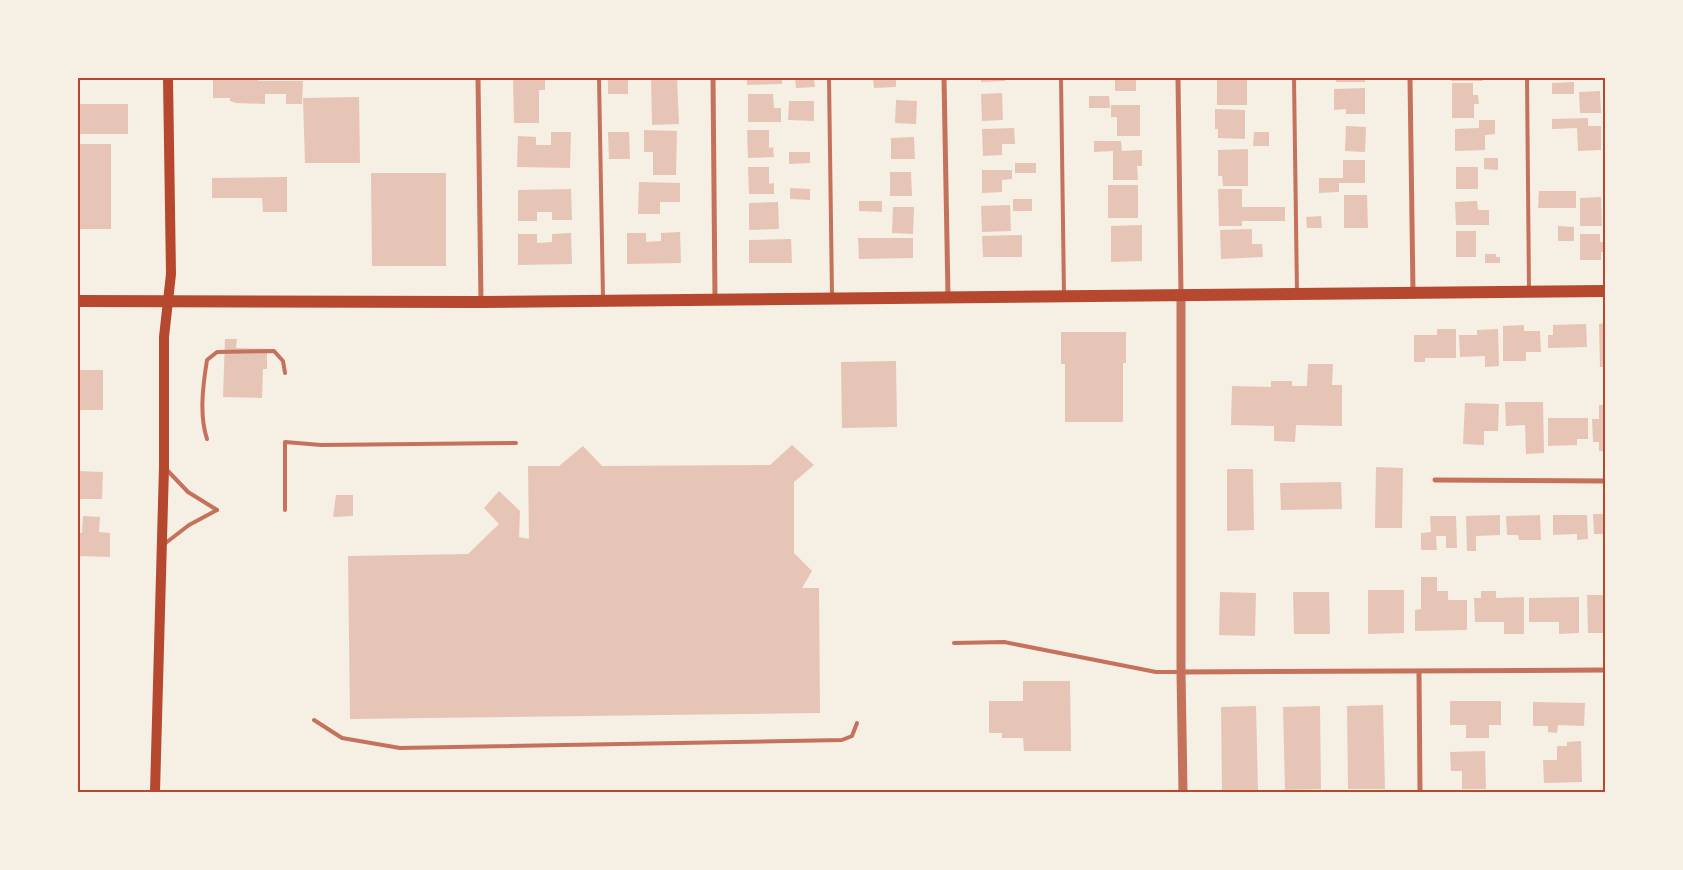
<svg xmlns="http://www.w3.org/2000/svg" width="1683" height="870" viewBox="0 0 1683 870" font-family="'Sofia Sans Condensed',sans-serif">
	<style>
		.building { fill: #e6c5b7 }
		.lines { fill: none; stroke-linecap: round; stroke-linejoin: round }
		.service { stroke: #c5725c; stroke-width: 4 }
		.minor { stroke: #c5725c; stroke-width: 5 }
		.tertiary { stroke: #c5725c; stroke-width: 9 }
		.secondary { stroke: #b5482f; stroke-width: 10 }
		.primary { stroke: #b5482f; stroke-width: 12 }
		.neatline { fill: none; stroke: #b5482f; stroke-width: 2 }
	</style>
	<rect width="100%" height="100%" fill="#f6efe4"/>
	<!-- building -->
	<g class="building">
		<path d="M213,78h45v3h45l-1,23h-16v-10h-21v10l-29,-1 -6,-2v-3h-17z"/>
		<path d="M513,78h32v12h-6v33h-25z"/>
		<rect x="608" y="78" width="20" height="16"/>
		<path d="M651,78h26l2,46 -27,1z"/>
		<path d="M747,78h35v6l-35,1z"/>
		<path d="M795,78h19l1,9 -19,1z"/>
		<path d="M873,78h23v9l-22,1z"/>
		<path d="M981,78h24v3l-24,1z"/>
		<path d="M1115,78h24v2h-3v11h-21z"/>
		<rect x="1217" y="78" width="30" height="27"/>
		<rect x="1336" y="78" width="29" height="4"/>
		<path d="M1451,78h31l1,3h-32z"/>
		<path d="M1574,82v12h-22v-11z"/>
		<path d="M1452,83h21v12h5l1,9h-5v14h-22z"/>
		<path d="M1365,88v26h-19v-5l-12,1v-21z"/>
		<path d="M1600,91l1,22h-21l-1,-21z"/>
		<path d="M1002,93l1,27 -21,1 -1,-27z"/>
		<path d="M748,94h25l1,14h7v14h-33z"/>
		<path d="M1089,96h20l1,12h-21z"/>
		<path d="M359,97l1,66h-55l-2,-65z"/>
		<path d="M896,100l21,1 -1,23 -21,-1z"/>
		<path d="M789,101h25v20l-26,-1z"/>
		<rect x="78" y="104" width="50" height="30"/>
		<path d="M1111,105h29v31h-23v-19h-6z"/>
		<path d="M1215,109l30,1v29l-27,-1v-9h-3z"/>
		<path d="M1588,118v8h13v24l-23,1 -1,-23 -25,1v-10z"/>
		<path d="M1479,120h16v14l-10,1v15l-30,1v-22l24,-1z"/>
		<path d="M1346,126l20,1 -1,25 -20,-1z"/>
		<path d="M1014,128l1,16h-13v11l-19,1 -1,-27z"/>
		<path d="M644,130l33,1 -1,44h-23v-23h-9z"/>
		<path d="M747,130h22v18l4,-1 1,10 -26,1z"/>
		<path d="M551,132h20l-1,36 -53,-1 1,-31 18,1v8h15z"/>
		<path d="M608,132h21l1,27h-21z"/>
		<path d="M1254,132h15v14h-16z"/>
		<path d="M914,137l1,22h-24v-21z"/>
		<path d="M1094,141h27l1,10 20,-1v16h-5l1,14h-25v-29l-19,1z"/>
		<rect x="78" y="144" width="33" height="85"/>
		<path d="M1248,149v37h-25l-1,-10h-4v-26z"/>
		<path d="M789,152h21v11l-21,1z"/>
		<path d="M1484,158h14v12l-14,-1z"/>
		<path d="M1343,160h22v23h-26v9l-20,1v-15h24z"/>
		<rect x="1015" y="163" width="21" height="10"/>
		<path d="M748,167h21v17l5,-1v11h-25z"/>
		<rect x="1456" y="167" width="22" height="22"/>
		<path d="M982,170h30v9l-10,1v12l-20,1z"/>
		<path d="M890,172h21l1,24h-22z"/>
		<path d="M371,173h75v93h-74z"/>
		<path d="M287,177v35h-24l-1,-14h-50v-20z"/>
		<path d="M639,182l41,1v19h-20v12h-22z"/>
		<rect x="1108" y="185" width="30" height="33"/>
		<path d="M790,188l20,1v11l-20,-1z"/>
		<path d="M571,189l1,31h-20v-8h-15v9h-19v-31z"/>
		<path d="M1218,189h24v18h43v14h-43v5h-23z"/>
		<path d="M1539,191h37v17h-38z"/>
		<path d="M1344,195h23l1,33h-24z"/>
		<path d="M1601,197l1,29h-22v-28z"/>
		<rect x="1013" y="199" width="19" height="12"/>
		<path d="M859,201h23v11l-23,-1z"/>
		<path d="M1477,201l1,9h11v15h-33l-1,-23z"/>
		<path d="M778,202l1,27 -30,1v-27z"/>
		<path d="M1010,205l1,26 -29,1 -1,-26z"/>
		<path d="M893,207h21l-1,27 -21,-1z"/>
		<path d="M1321,216l1,12h-15l-1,-11z"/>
		<path d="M1142,225v36l-31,1v-36z"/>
		<path d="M1558,226l16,1v14h-16z"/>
		<path d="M1252,229v15h10l1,13 -42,2 -1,-29z"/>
		<rect x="1456" y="231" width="20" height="26"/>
		<path d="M680,232l1,31 -54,1v-31h19v9l15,-1v-8z"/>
		<path d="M571,233l1,31 -54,1v-31h19v9l15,-1v-8z"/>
		<path d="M1580,234h20v8h6v10h-5v8h-21z"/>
		<path d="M1022,235v22h-39l-1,-21z"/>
		<path d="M858,238h55v20l-54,1z"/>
		<path d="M791,239l1,24h-43v-23z"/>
		<path d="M1485,254h11v3h4v6h-15z"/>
		<path d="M1606,323v44h-6l-1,-43z"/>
		<path d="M1586,324l1,23 -39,1v-13h5v-10z"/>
		<path d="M1524,325v6h16l1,21h-15v9h-23v-35z"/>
		<path d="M1437,329h19v29h-31v4h-11v-27h23z"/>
		<path d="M1498,329l1,37 -14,1v-11l-25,1 -1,-22h18v-5z"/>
		<path d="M1061,332h65v31h-3v59h-58v-58h-4z"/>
		<path d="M225,339h12l-1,9 31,1v20h-4l-1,29 -39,-1z"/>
		<path d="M896,361l1,66 -55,1 -1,-66z"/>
		<path d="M1308,364h25l-1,21h10v41l-46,-1 -1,17 -21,-1v-15l-43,-1 1,-39 39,1v-6h21v5h15z"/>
		<rect x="78" y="370" width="25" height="40"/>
		<path d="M1505,402h38l1,51 -18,1 -1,-29 -19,1z"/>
		<path d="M1465,403l34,1 -1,27h-14v14l-21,-1z"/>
		<path d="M1599,405h7v46h-7v-9h-6l-1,-23h7z"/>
		<path d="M1548,418h40v21h-11v6l-29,1z"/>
		<path d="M792,445l22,20 -20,17v71l18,18 -10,17h17l1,125 -470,6 -2,-163 120,-2 31,-30 -15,-16 15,-17 21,20 -1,26 10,2 -1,-73h31l24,-20 19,20 168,-1z"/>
		<path d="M1376,467l27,1 -1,60h-27z"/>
		<path d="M1227,469h26l1,61 -27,1z"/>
		<path d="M78,471l25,1 -1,27h-24z"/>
		<path d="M1341,482l1,27 -61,1 -1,-27z"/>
		<path d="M336,495h17v21l-20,1z"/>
		<path d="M1593,514h13v20h-12z"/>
		<path d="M1500,515v20l-24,1v15h-9l-1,-35z"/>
		<path d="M1540,515l1,25h-22l-1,-5h-11l-1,-19z"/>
		<path d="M1553,515h34l1,24 -11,1v-6l-24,1z"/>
		<path d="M83,516l17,1 -1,15 11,1v24l-32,-1v-23h4z"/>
		<path d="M1430,516h26l1,32h-11v-12h-10l1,14h-16v-17l10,-1z"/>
		<path d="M1421,577h16v14h11v9h19v30l-52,1v-21l6,-1z"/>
		<path d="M1368,590h36v43l-36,1z"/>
		<path d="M1481,591h15v7l28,-1v37h-20v-12h-29l-1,-24h7z"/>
		<path d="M1220,592l36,1 -1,43 -36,-1z"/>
		<path d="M1293,592h36l1,42h-36z"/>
		<path d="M1587,595h19v38h-18z"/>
		<path d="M1579,597v36l-20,1v-12h-30v-24z"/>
		<path d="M1023,681h47l1,70h-47l-1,-13h-21v-5h-13v-32h34z"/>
		<path d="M1450,701h51v24h-12v13h-23v-13h-16z"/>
		<path d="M1533,702l52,1 -1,23 -26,-1 -1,8 -9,-1v-6h-15z"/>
		<path d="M1383,705l2,84h-37l-1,-83z"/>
		<path d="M1256,706l2,84 -36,1 -1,-84z"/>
		<path d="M1320,706l1,83 -36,1 -2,-83z"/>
		<path d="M1581,741l1,41 -38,1 -1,-23h14v-14h10v-4z"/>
		<path d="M1485,751l1,38h-24v-18h-11l-1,-19z"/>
	</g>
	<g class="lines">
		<!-- service -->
		<g class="service">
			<path d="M599,78l4,220"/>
			<path d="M829,78l3,217"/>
			<path d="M1061,78l3,217"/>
			<path d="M1294,78l3,215"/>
			<path d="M1527,78l2,212"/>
			<path d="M207,439c-8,-24 -4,-54 0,-79l10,-8 57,-1 9,10 2,12"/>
			<path d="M167,470l21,22 29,18"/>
			<path d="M285,510v-68l36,3 195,-2"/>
			<path d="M163,545l26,-20 28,-15"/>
			<path d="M954,643l50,-1 152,30h25"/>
			<path d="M314,720l28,18 58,10 442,-8 10,-4 5,-13"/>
		</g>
		<!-- minor -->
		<g class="minor">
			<path d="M478,78l3,224"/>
			<path d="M713,78l2,221"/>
			<path d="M944,78l4,218"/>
			<path d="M1178,78l3,216"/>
			<path d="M1410,78l3,214"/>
			<path d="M1435,480l171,1"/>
			<path d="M1181,672l425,-2"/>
			<path d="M1419,672l1,120"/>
		</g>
		<!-- tertiary -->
		<path class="tertiary" d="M1181,294v378l2,120"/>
		<!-- secondary -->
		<path class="secondary" d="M155,792l9,-325v-130l7,-63 -3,-196"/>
		<!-- primary -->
		<path class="primary" d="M78,301l403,1 1125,-11"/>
	</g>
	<!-- border -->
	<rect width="1683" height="870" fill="none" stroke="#f6efe4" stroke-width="158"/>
	<rect x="79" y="79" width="1525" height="712" class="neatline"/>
</svg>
